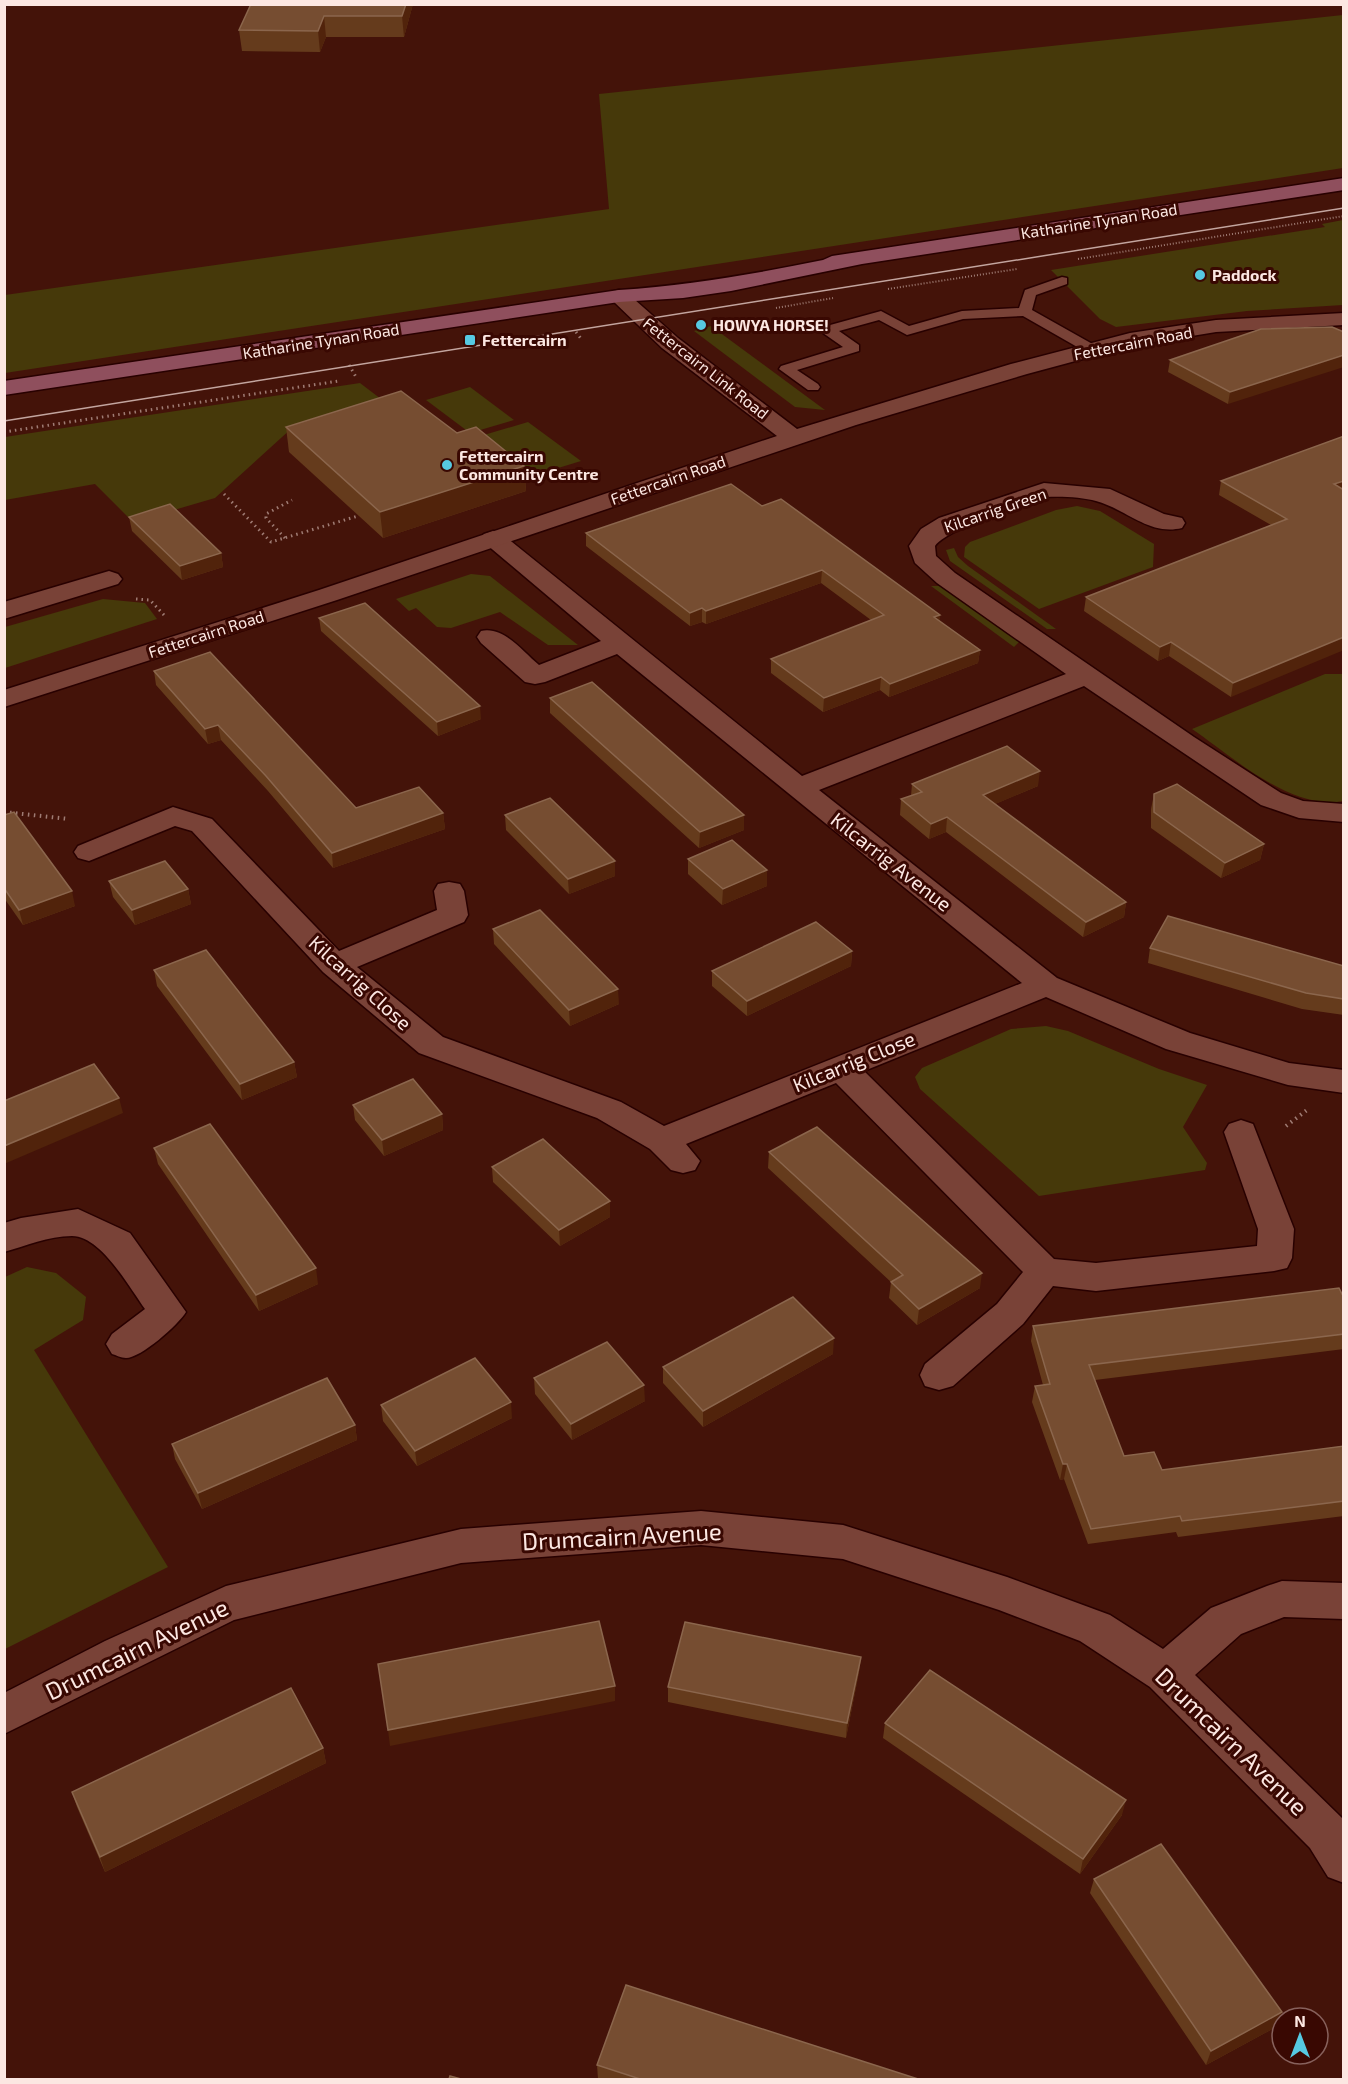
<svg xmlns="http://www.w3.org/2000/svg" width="1348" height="2084" viewBox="0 0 1348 2084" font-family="'Exo 2',sans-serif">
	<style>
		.green { fill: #46390a }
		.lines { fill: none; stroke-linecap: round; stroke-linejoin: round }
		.service-casing { stroke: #280000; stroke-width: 3 }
		.minor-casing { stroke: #280000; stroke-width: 3 }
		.tertiary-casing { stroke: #280000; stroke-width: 3 }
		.secondary-casing { stroke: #280000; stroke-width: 3 }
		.path-far2 { stroke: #9f7c74; stroke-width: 2; stroke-dasharray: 1 2; stroke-linecap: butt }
		.path-far1 { stroke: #9f7c74; stroke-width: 3; stroke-dasharray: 1.5 4; stroke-linecap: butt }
		.path { stroke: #9f7c74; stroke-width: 4; stroke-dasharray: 1.5 4.5; stroke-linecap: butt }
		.service { fill: #794237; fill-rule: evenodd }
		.minor { fill: #794237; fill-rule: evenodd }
		.tertiary { fill: #794237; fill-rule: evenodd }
		.secondary { fill: #8f4f5d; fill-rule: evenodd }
		.tram { stroke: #c3a59f; stroke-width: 1.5 }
		.wall { fill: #653b1c }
		.shaded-wall { fill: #51230b }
		.building { fill: #764d31; stroke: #8b664d; stroke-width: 1.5 }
		.poi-dot { fill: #56c9e1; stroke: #390802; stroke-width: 2 }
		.labels { text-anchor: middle; stroke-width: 6; stroke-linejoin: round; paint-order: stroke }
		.far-street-label { font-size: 16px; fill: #fce7e2; stroke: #390802 }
		.far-poi-label { font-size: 16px; font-weight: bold; fill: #fce7e2; stroke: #390802; text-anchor: start }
		.street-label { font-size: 20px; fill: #fce7e2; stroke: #390802 }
		.near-street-label { font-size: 24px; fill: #fce7e2; stroke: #390802 }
	</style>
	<rect width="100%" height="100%" fill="#441309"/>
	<!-- green -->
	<g class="green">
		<path d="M1343,15v153l-1338,205v-78l604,-86 -10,-115z"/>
		<path d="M1343,220v85l-96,6 -131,16 -16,-8 -49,-49 274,-43 -3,-3z"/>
		<path d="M711,326l114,84 -30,-3 -101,-76z"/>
		<path d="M360,383l21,16 -89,29 -77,70 -82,24 -38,-38 -90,16v-63z"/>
		<path d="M470,387l44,33 -44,13 -44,-33z"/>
		<path d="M528,422l53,39 -52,16 -52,-40z"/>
		<path d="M1077,506l23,5 54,33 -1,23 -114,42 -75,-52 1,-10 5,-5 86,-32z"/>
		<path d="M954,548l4,9 10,9 88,63h-9l-97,-68 -4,-11z"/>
		<path d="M471,574l19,2 88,69h-30l-48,-33 -49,16 -14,-1 -21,-19 -7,3 -13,-12z"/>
		<path d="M931,586h10l78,56 -5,5z"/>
		<path d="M103,599l42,4 12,16 -152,49v-41z"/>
		<path d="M1325,674h18v127c-52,10 -110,-44 -151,-72z"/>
		<path d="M1046,1026l22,5 91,38 48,16 -24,42 24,36 -2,7 -166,26 -119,-107 -5,-12 7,-9 89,-39z"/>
		<path d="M27,1267l29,6 30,24 -3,23 -49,30 134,217 -163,82v-372z"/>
	</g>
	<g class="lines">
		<!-- service casing -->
		<g class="service-casing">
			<path id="service" d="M1062,277l5,1v6l-31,11 -4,15 64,36v6h-10l-63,-36 -60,3 -56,16 -28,-15 -40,11 20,14v6l-62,19 21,14 2,3 -2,3h-10l-29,-21 2,-3 62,-19 -20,-14v-6l58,-16 28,15 53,-15 57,-3 6,-18z"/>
		</g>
		<!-- minor casing -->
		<g class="minor-casing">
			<g id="minor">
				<path d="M1044,483l66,6 54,25 18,4 3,5 -3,5c-33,8 -56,-19 -86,-27 -13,-4 -36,-5 -50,-4 -19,3 -102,34 -111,49l1,10 19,17 239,164 87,56 22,8 41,3v18l-45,-4 -38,-13 -177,-119 -265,104 238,188 133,55 99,30 55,7v23l-56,-8 -122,-36 -120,-52 -182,74 190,188 42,4 161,-17 1,-17 -34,-97 5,-8 12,-4 12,4 41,105 -2,29 -5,10 -13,3 -178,20 -43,-5 -30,38 -70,62 -14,4 -14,-4 -5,-11 5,-11 72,-60 26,-32 -187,-189 -150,61 14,17 -5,9 -12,3 -12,-3 -21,-21 -53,-31 -178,-65 -96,-81 -131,-141 -17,-5 -86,35 -11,-3 -4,-6 4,-6 95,-39 39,12 127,132 98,-41 -3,-19 4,-7 11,-2 11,2 4,7 4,24 -4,7 -107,45 86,70 178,65 43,24 358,-143 -405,-329 -72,28 -10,2 -10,-2 -44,-39 -4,-6 4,-6c23,-5 41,20 58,34l62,-24 -121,-102 4,-5 9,-3 9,3 300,242 264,-102 -129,-91 -22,-20 -6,-17 12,-17 18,-11z"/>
				<path d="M109,571l9,3 4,5 -4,5 -114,35v-17z"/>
				<path d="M78,1209l52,24 56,79c-8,13 -45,46 -60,46 -5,0 -10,-3 -14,-4l-6,-10 6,-10 33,-25c-16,-22 -44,-73 -73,-73 -24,0 -46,10 -68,16v-29l17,-5z"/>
				<path d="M701,1511l142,14 164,52 103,38 53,34 48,-41 56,-22 15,-5 62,2v36l-60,-2 -43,17 -46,41 147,143 2,65 -16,-6 -18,-29 -160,-161 -70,-46 -81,-31 -156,-51 -142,-14 -240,18 -227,57 -230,114v-41l101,-52 121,-55 235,-57z"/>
			</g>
		</g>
		<!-- tertiary casing -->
		<g class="tertiary-casing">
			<path id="tertiary" d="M619,290l7,2 52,46 119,91 214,-65 119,-31 86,-13 128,-7v12l-128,7 -85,14 -104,28 -171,51 -519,175 -333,107v-17l315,-100 458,-154 -115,-88 -50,-48 -4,-4 4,-4z"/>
		</g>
		<!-- secondary casing -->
		<g class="secondary-casing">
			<path id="secondary" d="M1344,178v12l-482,74 -131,27 -48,7 -64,4 -615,93v-14l615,-91c70,-5 136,-16 204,-30l9,-4z"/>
		</g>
		<!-- path-far2 -->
		<g class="path-far2">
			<path d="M1078,259l266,-43"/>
			<path d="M888,289l129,-20"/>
			<path d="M776,308l57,-10"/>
		</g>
		<!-- path-far1 -->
		<g class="path-far1">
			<path d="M576,332l6,8"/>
			<path d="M349,365l7,12"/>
			<path d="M4,432l335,-51"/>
			<path d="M224,494l47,48 87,-26"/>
			<path d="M285,538l-19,-20v-4l26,-14"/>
			<path d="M136,599l14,1 14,15"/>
		</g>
		<!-- path -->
		<g class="path">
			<path d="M4,812l65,7"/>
			<path d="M1286,1126l21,-16"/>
		</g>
		<!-- service -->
		<use href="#service" class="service"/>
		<!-- minor -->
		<use href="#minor" class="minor"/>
		<!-- tertiary -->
		<use href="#tertiary" class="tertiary"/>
		<!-- secondary -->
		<use href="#secondary" class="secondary"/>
		<!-- tram -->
		<path class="tram" d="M4,421l1340,-213"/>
	</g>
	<!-- wall -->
	<g class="wall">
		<path d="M251,4h162l-9,33h-78l-6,15 -78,-1 -3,-21z"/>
		<path d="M1261,329l-33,75 -60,-32 2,-12z"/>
		<path d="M286,427l171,6 67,33 2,25 -143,47 -94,-86z"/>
		<path d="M1344,436l-113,261 -62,-41 -11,5 -74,-50 2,-14 185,-72 -52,-30 2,-14z"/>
		<path d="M762,506l178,109 -1,6 41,29 -2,13 -89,34 -9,-7 -57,22 -52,-39v-14l100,-39 -50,-37 -115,41 -4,-2 -12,4 -104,-80v-13z"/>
		<path d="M129,517l92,36 2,14 -41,13 -50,-49z"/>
		<path d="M319,618l162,101 -43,17 -117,-105z"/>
		<path d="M154,671l202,137 87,5 2,16 -112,39 -65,-77 -47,-51 -13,4 -52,-59z"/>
		<path d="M550,698l194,117v15l-45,18 -149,-135z"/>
		<path d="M912,784l126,2 -43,18 131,98 -2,15 -41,20 -137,-105 -17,7 -29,-24 1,-16 10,-3z"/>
		<path d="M1154,794l110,50 -4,16 -39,18 -70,-50v-19z"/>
		<path d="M4,815l71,91 -52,19 -19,-27z"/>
		<path d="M505,815l110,61 -46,18 -63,-64z"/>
		<path d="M688,859l79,27 -45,19 -34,-31z"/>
		<path d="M109,881l79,8 3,15 -56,21 -22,-28z"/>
		<path d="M493,929l126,75 -49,22 -76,-82z"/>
		<path d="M1150,948l194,18v49l-42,-6 -154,-46z"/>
		<path d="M852,951l-1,15 -104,50 -35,-30v-15z"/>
		<path d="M154,970l140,92 3,15 -55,23 -85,-114z"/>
		<path d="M353,1105l89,9 1,16 -59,26 -29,-36z"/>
		<path d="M154,1148l164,136 -59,27 -101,-147z"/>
		<path d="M769,1152l211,136 -63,37 -28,-27 2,-16 -123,-114z"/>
		<path d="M492,1167l118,50 -50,29 -67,-64z"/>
		<path d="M1344,1298v51l-249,31 29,76 38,14 182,-24v70l-166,21 -2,-5 -88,12 -24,-65 -4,1 -28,-78 3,-16 8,-1 -12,-44 2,-15z"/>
		<path d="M833,1354l-130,73 -40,-44v-16z"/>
		<path d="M534,1378l111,23 -73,39 -37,-46z"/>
		<path d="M381,1405l131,13 -95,48 -34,-45z"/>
		<path d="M355,1425l2,15 -155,69 -27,-50 -3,-15z"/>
		<path d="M861,1657l-2,15 -13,66 -178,-36v-15z"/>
		<path d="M885,1723l237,92 -42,59 -197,-136z"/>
		<path d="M323,1748l3,15 -221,109 -28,-65 -5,-15z"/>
		<path d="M1094,1879l188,133 -6,15 -70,38 -116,-172z"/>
		<path d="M597,2065l321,14h-320z"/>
	</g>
	<!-- shaded-wall -->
	<g class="shaded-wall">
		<path d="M406,4h7l-9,33 -2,-21z"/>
		<path d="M324,16l2,21 -6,15 -2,-21z"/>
		<path d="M1344,355v12l-116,37 2,-12z"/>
		<path d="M524,466l2,25 -143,47 -3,-26z"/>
		<path d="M1344,481v12l-10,-9z"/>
		<path d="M221,553l2,14 -41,13 -2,-14z"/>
		<path d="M822,570l-1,13 -115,41v-13z"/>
		<path d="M702,608v14l-12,4v-13z"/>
		<path d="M940,615l-1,13 -5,-11z"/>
		<path d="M1344,637v13l-113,47 2,-14z"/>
		<path d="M1171,642l-2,14 -11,5 2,-14z"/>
		<path d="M980,650l-2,13 -89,34 1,-13z"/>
		<path d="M881,677l-1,13 -57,22 1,-14z"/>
		<path d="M480,706l1,13 -43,17 -1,-14z"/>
		<path d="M218,725l3,15 -13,4 -3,-15z"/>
		<path d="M1040,771l-2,15 -57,24 2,-15z"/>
		<path d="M443,813l2,16 -112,39 -1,-15z"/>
		<path d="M744,815v15l-45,18 1,-16z"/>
		<path d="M947,817l-1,15 -17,7 2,-15z"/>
		<path d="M1264,844l-4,16 -39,18 4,-15z"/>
		<path d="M615,861v15l-46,18 -1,-15z"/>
		<path d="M767,870v16l-45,19 1,-16z"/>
		<path d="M188,889l3,15 -56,21 -3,-15z"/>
		<path d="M72,891l3,15 -52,19 -4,-15z"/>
		<path d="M1126,902l-2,15 -41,20 3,-15z"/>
		<path d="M852,951l-1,15 -104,50v-15z"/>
		<path d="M618,989l1,15 -49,22 -1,-16z"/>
		<path d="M294,1062l3,15 -55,23 -2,-16z"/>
		<path d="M119,1098l4,15 -119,51v-18z"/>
		<path d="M442,1114l1,16 -59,26 -2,-16z"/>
		<path d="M610,1201v16l-50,29 -1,-16z"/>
		<path d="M316,1268l2,16 -59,27 -3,-16z"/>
		<path d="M982,1273l-2,15 -63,37 2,-16z"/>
		<path d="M834,1338l-1,16 -130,73v-16z"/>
		<path d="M644,1385l1,16 -73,39 -1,-16z"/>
		<path d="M511,1402l1,16 -95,48 -2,-15z"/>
		<path d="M355,1425l2,15 -155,69 -4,-16z"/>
		<path d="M1063,1464h4l-3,15 -4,1z"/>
		<path d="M861,1657l-2,15 -13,66 1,-15z"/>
		<path d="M615,1686v15l-225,45 -2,-16z"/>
		<path d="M323,1748l3,15 -221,109 -5,-15z"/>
		<path d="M1126,1800l-4,15 -42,59 3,-15z"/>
		<path d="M1282,2012l-6,15 -70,38 5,-14z"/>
	</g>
	<!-- building -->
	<g class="building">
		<path d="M251,4h155l-4,12h-78l-6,15 -79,-1z"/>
		<path d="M1332,327l12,5v23l-114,37 -60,-32 91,-31z"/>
		<path d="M401,391l56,42 19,-6 48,39 -144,46 -94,-85z"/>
		<path d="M1344,436v45l-10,3 10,6v147l-111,46 -62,-41 -11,5 -74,-50 201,-78 -66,-38z"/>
		<path d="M731,484l31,22 19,-7 159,116 -6,2 46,33 -90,34 -9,-7 -57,21 -53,-39 113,-44 -62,-45 -116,41 -4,-3 -12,5 -104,-80z"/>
		<path d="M170,504l51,49 -41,13 -51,-49z"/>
		<path d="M365,603l115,103 -43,16 -118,-104z"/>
		<path d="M210,652l146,156 63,-21 24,26 -111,40 -66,-77 -48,-51 -13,4 -51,-58z"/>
		<path d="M592,682l152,133 -44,17 -150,-134z"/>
		<path d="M1007,746l33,25 -57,24 143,107 -40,20 -139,-105 -16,7 -30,-25 21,-7 -10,-8z"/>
		<path d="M1177,784l87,60 -39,19 -71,-51v-18z"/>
		<path d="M550,798l65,63 -47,18 -63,-64z"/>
		<path d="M14,812l58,79 -53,19 -15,-22v-73z"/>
		<path d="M732,840l35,30 -44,19 -35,-30z"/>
		<path d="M165,861l23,28 -56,21 -23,-29z"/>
		<path d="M540,910l78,79 -49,21 -76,-81z"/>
		<path d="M1168,916l176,50v33l-38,-6 -156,-45z"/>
		<path d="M816,922l36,29 -105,50 -35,-30z"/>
		<path d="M206,950l88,112 -54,22 -86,-114z"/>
		<path d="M94,1064l25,34 -115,48v-45z"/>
		<path d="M413,1079l29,35 -60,26 -29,-35z"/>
		<path d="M210,1124l106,144 -60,27 -102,-147z"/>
		<path d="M817,1127l165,146 -63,36 -28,-27 12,-7 -134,-123z"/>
		<path d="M543,1139l67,62 -51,29 -67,-63z"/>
		<path d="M1339,1288l5,10v36l-255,31 35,91 30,-4 8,18 182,-24v55l-162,20 -2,-5 -89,13 -24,-65h-4l-28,-78 15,-2 -17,-58z"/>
		<path d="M793,1297l41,41 -131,73 -40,-44z"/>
		<path d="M607,1342l37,43 -73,39 -37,-46z"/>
		<path d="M475,1358l36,44 -96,49 -34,-46z"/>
		<path d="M327,1378l28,47 -157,68 -26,-49z"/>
		<path d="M599,1621l16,65 -227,44 -10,-66z"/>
		<path d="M685,1622l176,35 -14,66 -179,-36z"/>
		<path d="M930,1670l196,130 -43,59 -198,-136z"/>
		<path d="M291,1688l32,60 -223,109 -28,-65z"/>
		<path d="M1161,1844l121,168 -71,39 -117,-172z"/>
		<path d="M626,1985l292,94h-278l-43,-14z"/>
		<path d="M450,2076l11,3h-12z"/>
	</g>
	<!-- markers -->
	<g class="poi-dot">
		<circle cx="1200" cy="275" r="6"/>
		<circle cx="701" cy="325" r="6"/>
		<rect x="464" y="334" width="12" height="12" rx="3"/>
		<circle cx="447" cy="465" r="6"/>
	</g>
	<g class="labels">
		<!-- far-street labels -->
		<g class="far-street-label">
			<text transform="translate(1099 221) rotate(-9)" y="6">Katharine Tynan Road</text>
			<text transform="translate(321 341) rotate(-9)" y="6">Katharine Tynan Road</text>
			<text transform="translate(1133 343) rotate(-11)" y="6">Fettercairn Road</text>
			<text transform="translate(706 368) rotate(38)" y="6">Fettercairn Link Road</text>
			<text transform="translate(668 480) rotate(-19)" y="6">Fettercairn Road</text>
			<text transform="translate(995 510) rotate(-19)" y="6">Kilcarrig Green</text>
			<text transform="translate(206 634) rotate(-18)" y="6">Fettercairn Road</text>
		</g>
		<!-- far-poi labels -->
		<g class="far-poi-label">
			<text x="1212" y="281">Paddock</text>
			<text x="713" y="331">HOWYA HORSE!</text>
			<text x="482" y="346">Fettercairn</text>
			<text x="459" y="462">Fettercairn<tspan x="459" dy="18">Community Centre</tspan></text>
		</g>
		<!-- street labels -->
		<g class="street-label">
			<text transform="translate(891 862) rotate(38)" y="7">Kilcarrig Avenue</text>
			<text transform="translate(360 983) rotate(42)" y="7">Kilcarrig Close</text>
			<text transform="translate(854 1062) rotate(-22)" y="7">Kilcarrig Close</text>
		</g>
		<!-- near-street labels -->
		<g class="near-street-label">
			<text transform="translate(622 1537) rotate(-3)" y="8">Drumcairn Avenue</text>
			<text transform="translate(137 1650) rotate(-26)" y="8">Drumcairn Avenue</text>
			<text transform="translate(1231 1742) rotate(44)" y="8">Drumcairn Avenue</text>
		</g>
	</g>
	<!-- border -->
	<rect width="1348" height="2084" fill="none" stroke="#fce7e2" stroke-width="12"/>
	<!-- north arrow -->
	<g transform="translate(1300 2036)"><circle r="28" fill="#390802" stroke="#87615c" stroke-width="1.5"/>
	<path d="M0-4.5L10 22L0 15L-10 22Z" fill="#56c9e1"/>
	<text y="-9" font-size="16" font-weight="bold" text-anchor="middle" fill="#fce7e2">N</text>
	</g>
</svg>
